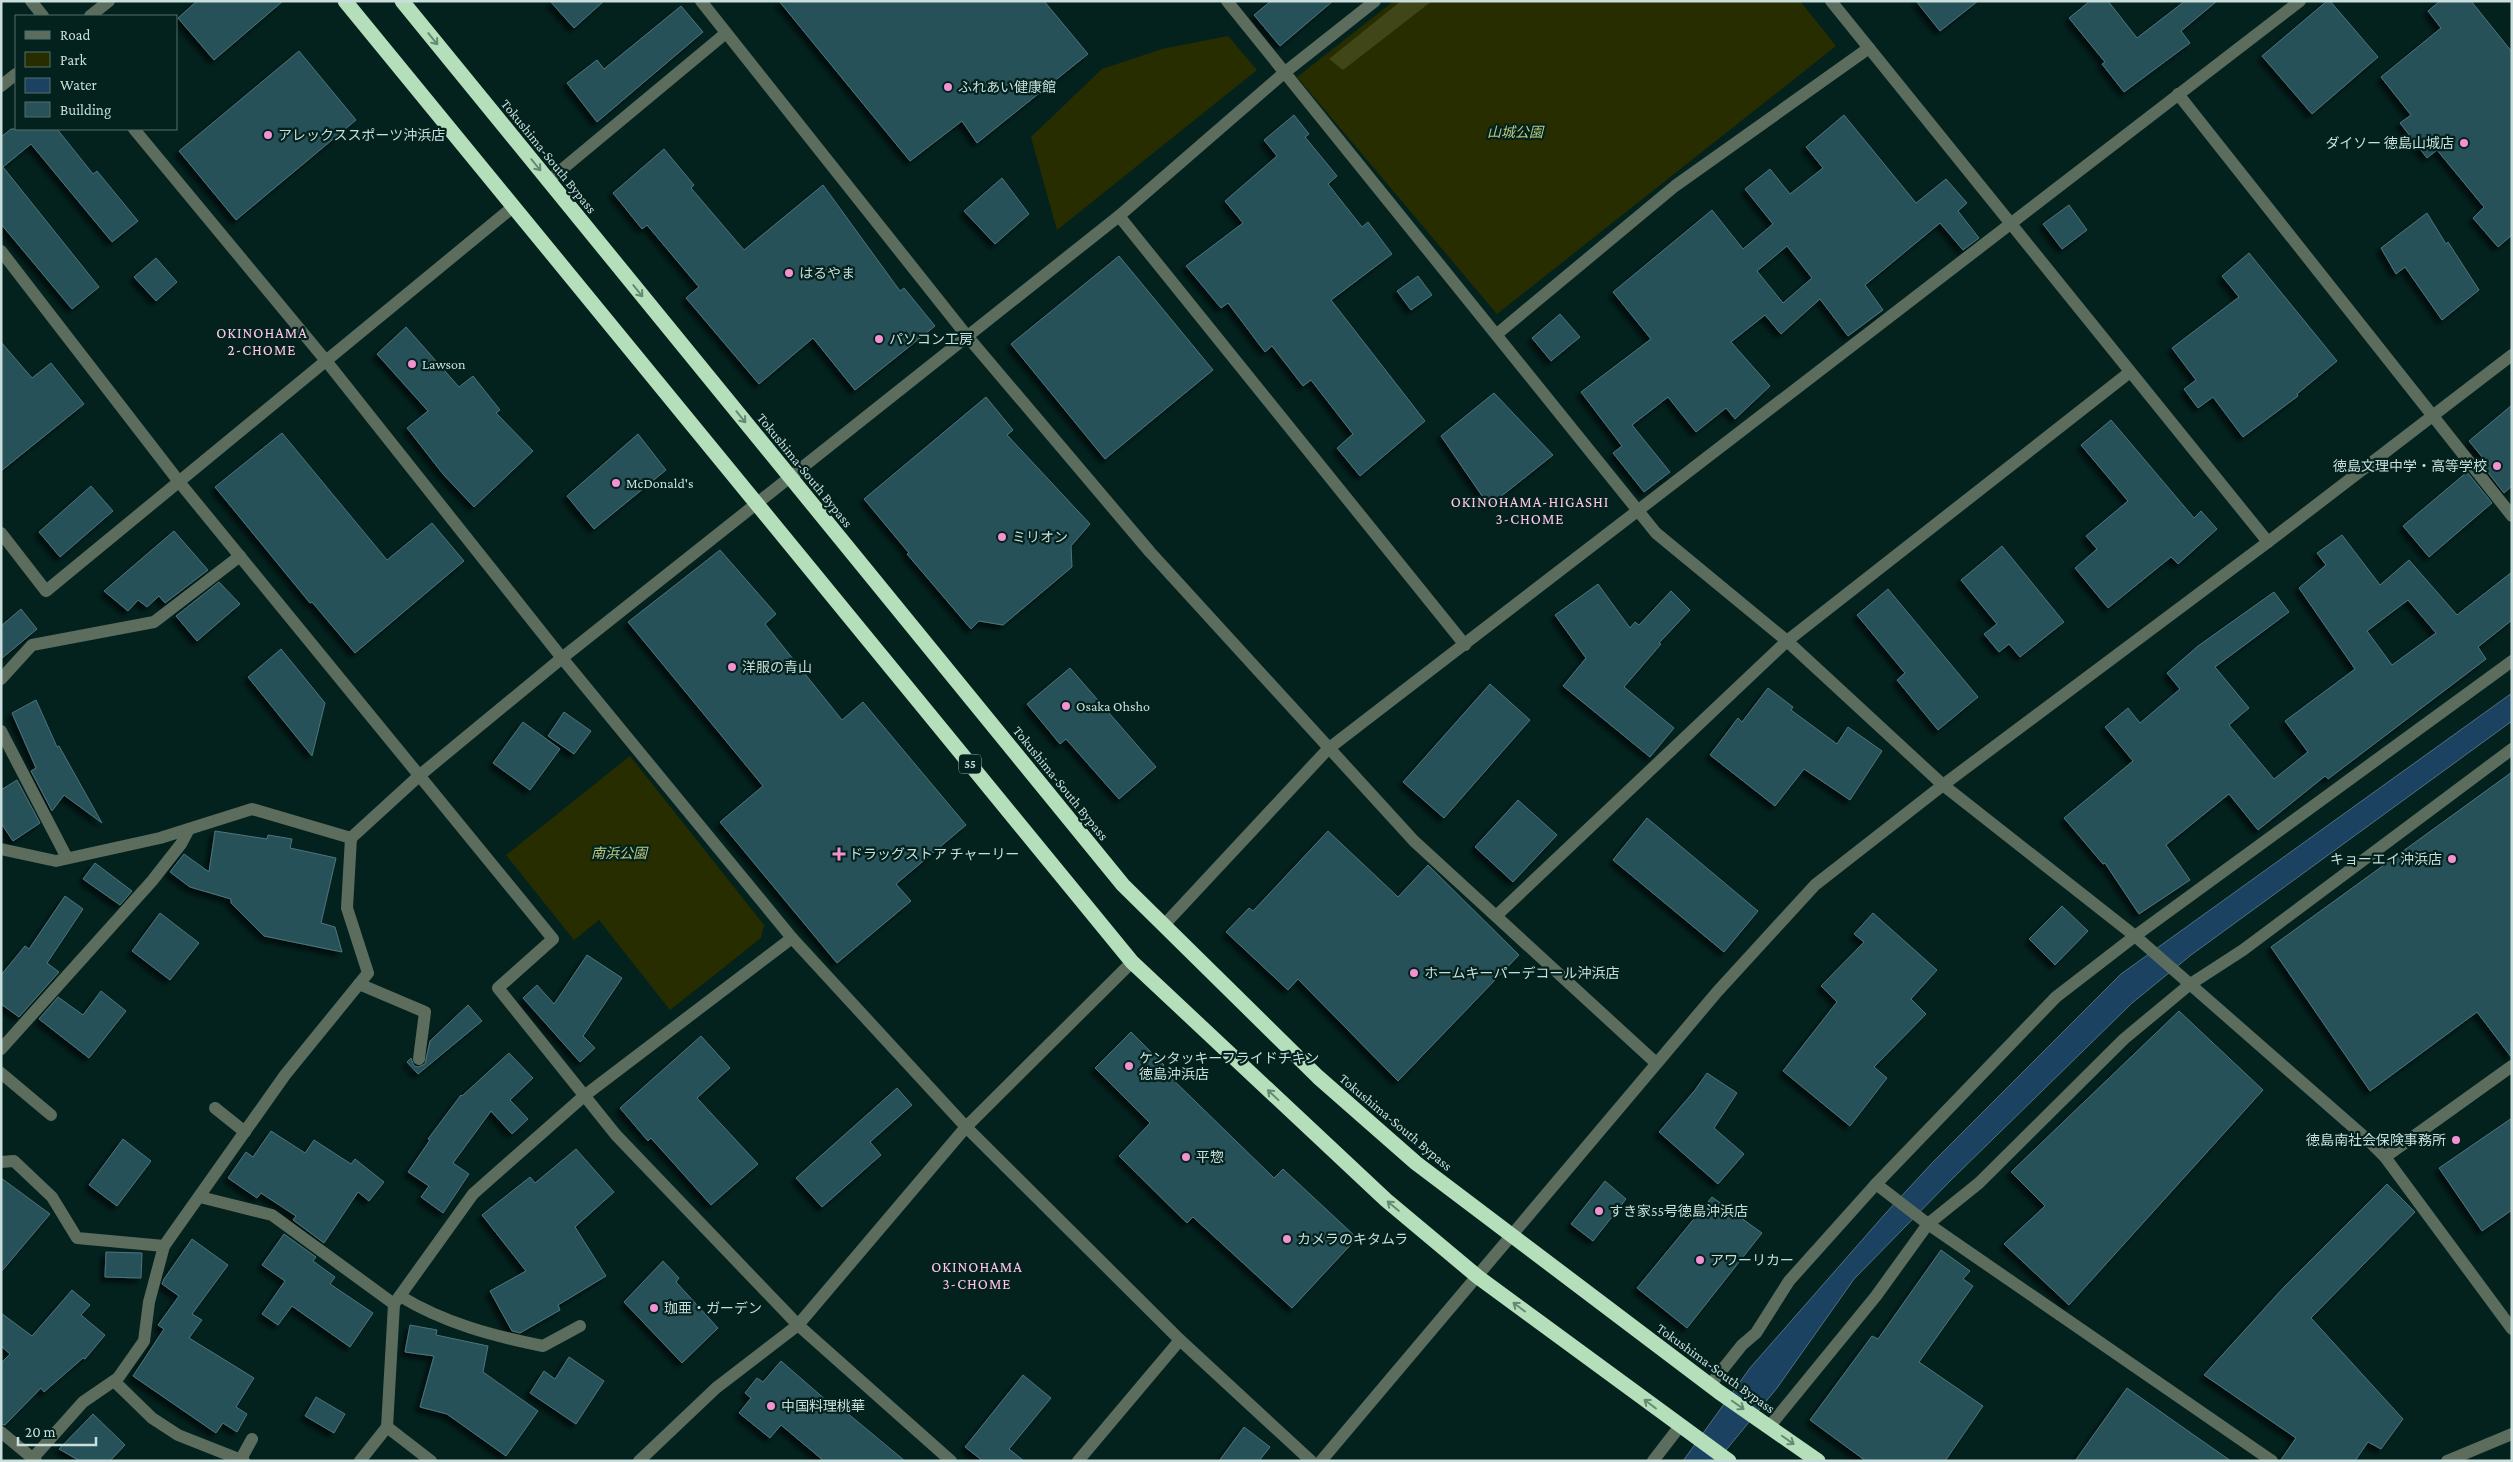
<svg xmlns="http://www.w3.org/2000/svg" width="2513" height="1462" viewBox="0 0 2513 1462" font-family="'Crimson Pro','Noto Sans JP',serif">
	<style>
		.green { fill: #282d00 }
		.forest { fill: #404618 }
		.water { fill: #1b4260; stroke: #507185 }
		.building { fill: #285159; stroke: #4c757d; fill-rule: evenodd; filter: url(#shadow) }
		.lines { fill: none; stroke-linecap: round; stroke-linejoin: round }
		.minor { stroke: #5c6d5e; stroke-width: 12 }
		.highway { stroke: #b5dfba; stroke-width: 15 }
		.oneway { stroke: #658a74 }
		.poi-dot { fill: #f591d2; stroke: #03221e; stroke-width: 2 }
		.labels { text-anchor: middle; stroke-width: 4.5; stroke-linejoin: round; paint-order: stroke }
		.shield { fill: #03221e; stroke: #8ea6a2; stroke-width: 1 }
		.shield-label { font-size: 12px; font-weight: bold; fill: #cadfdb }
		.poi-label { font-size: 14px; fill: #cadfdb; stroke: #03221e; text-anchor: start }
		.park-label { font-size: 14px; font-style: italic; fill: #bdc97f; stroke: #03221e }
		.street-label { font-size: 14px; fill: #cadfdb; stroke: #03221e }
		.neighbourhood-label { font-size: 15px; letter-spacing: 1px; fill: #ffc5e9; stroke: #03221e }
	</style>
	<defs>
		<filter id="shadow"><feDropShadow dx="-4.5" dy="4.5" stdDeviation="2.5" flood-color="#0009"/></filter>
	</defs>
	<rect width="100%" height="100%" fill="#03221e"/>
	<!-- green -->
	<g class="green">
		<path d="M1394,1h406l36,45 -339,268 -200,-237z"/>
		<path d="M1228,36l29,34 -200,160 -26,-93 71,-68 60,-20z"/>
		<path d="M630,756l134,169 -3,13 -91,72 -71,-90 -25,20 -68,-85z"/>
	</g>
	<!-- forest -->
	<path class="forest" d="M1401,1h31l-89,69 -14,-11z"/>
	<!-- water -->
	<path class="water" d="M2512,693v28l-321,234 -59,48 -181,177 -97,99 -77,109 -60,73h-34l67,-93 135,-154 48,-52 188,-188z"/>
	<!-- building -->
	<g class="building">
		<path d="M197,1h86l-69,59 -36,-42z"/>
		<path d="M550,1h54l-30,27z"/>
		<path d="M779,1h265l44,53 -111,89 -15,-22 -52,40z"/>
		<path d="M1271,1h62l-53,45 -26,-31z"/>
		<path d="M1916,1h62l-38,30z"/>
		<path d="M2090,1h18l29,37 48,-37h32l-36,30 9,12 -66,49 -22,-28 3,-2 -36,-44z"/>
		<path d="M2327,1h3l48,56 -66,57 -50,-58z"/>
		<path d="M2440,1h31l41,51v183l-14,12 -25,-29 11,-11 -47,-57 -10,8 -27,-35 11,-8 -30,-38 60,-49 -13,-17z"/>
		<path d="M681,6l22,26 -106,90 -30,-39 30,-23 7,9z"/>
		<path d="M299,51l57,69 -120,100 -57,-69z"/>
		<path d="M1294,115l15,19 -4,3 32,39 -9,8 34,43 6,-5 24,32 -61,46 94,121 -65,55 -23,-28 16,-14 -42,-54 -8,6 -31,-40 -7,6 -37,-49 -7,5 -35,-42 57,-43 -18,-22 52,-45 -13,-16z"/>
		<path d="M1844,115l72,88 30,-24 21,24 -9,8 21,27 -16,12 -23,-27 -75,62 18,25 -35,26 -28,-37 -39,35 -16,-19 -34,27 39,44 -35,33 -9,-11 -30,24 -28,-35 -36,28 38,47 -26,20 -31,-39 9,-7 -41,-54 70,-53 -38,-47 99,-82 31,39 30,-25 -28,-35 25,-20 20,25 33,-26 -17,-21zM1787,246l25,32 -29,25 -26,-32z"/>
		<path d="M11,129h46l36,45 4,-3 41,50 -26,21 -81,-98 -28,23 96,120 -27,22 -71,-85v-87z"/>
		<path d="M664,149l30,36 -3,3 53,62 79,-65 77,106 4,-3 31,38 -80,64 -42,-52 -54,46 -73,-86 13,-11 -52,-62 -5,4 -29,-36z"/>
		<path d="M1002,178l27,36 -34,30 -31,-33z"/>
		<path d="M2069,205l18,25 -25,19 -19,-25z"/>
		<path d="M2427,213l19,31 2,-2 31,48 -37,30 -37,-53 -9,7 -15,-26z"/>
		<path d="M2249,253l88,108 -40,33 1,2 -55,41 -30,-40 -15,11 -14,-19 12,-9 -24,-32 67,-51 -17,-21z"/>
		<path d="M1119,256l94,114 -108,89 -94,-115z"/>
		<path d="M156,258l21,24 -21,19 -22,-24z"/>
		<path d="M1418,276l14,19 -21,15 -14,-19z"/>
		<path d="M1560,314l20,23 -29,24 -19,-23z"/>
		<path d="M406,327l53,60 14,-11 27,34 -4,3 37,38 -59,56 -31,-33 -36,-46 21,-17 -51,-57z"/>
		<path d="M1,342l31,36 19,-15 33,41 -83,67z"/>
		<path d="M1494,393l59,62 -64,51 -48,-70z"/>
		<path d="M986,397l27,33 -6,5 83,89 -19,22 1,21 -69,58 -24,-4 -8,8 -64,-75 2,-1 -45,-54z"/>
		<path d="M2512,405v81l-8,7 -25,-32 4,-3 -14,-17z"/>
		<path d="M2111,420l83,98 7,-7 16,18 -39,35 -7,-7 -63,51 -33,-40 22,-19 -11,-13 42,-35 -47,-56z"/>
		<path d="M282,433l105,127 45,-37 32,38 -109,92 -43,-51 -2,1 -95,-116z"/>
		<path d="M638,434l28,36 -72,59 -27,-33z"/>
		<path d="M2467,472l25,31 -63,54 -26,-31z"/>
		<path d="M91,486l22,25 -53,46 -21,-25z"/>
		<path d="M174,531l34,39 -43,33 -6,-7 -12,11 -9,-7 -10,11 -24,-20z"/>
		<path d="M2342,535l38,50 29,-25 48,55 55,-43v48l-34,27 8,12 -158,120 -3,-3 -67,54 -29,-36 -63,51 24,35 -51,34 -34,-51 -2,1 -39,-46 69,-57 -28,-34 23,-19 12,15 40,-34 -13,-16 31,-27 76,-54 15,20 -74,55 34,41 -20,17 45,54 34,-27 -23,-31 70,-52 -56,-81 27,-23 -9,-12zM2408,600l28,33 -44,32 -25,-34z"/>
		<path d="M2002,546l62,76 -44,35 -11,-13 -10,8 -15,-18 13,-10 -36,-44z"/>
		<path d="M720,550l56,64 -11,10 77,96 21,-18 103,123 -70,59 15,17 -74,62 -117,-141 43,-36 -135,-164z"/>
		<path d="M219,582l21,22 -43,37 -21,-25z"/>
		<path d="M1598,584l32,44 5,-6 4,3 32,-34 19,19 -31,33 2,1 -37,43 50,41 -24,29 -87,-71 23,-28 -31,-43z"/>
		<path d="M1888,589l90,108 -40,33 -41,-50 8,-7 -48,-58z"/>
		<path d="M21,609l16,20 -36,30v-33z"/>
		<path d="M281,649l44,54 -13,53 -64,-79z"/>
		<path d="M1070,668l86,99 -37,32 -53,-60 -6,5 -33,-40z"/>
		<path d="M1490,684l40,36 -86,98 -41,-36z"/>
		<path d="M1768,688l25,19 -2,3 46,34 11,-17 34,24 -32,49 -46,-31 -29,37 -65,-51 28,-37 4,4z"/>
		<path d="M36,700l21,47 2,-1 43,77 -38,-28 -12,16 -21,-40 5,-3 -24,-55z"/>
		<path d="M564,712l27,19 -17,23 -26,-18z"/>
		<path d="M523,722l37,27 -30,41 -37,-27z"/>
		<path d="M2512,772v286l-35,-46 -107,79 -99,-144z"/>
		<path d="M17,780l23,43 -27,18 -12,-18v-33z"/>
		<path d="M1518,800l39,35 -44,47 -38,-35z"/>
		<path d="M1647,818l111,93 -34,41 -111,-92z"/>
		<path d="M215,831l52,8 1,-4 24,4 -2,9 46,10 -15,65 14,4 7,25 -78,-16 -33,-33v-4l-41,-12 -20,-15 14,-18 25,18z"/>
		<path d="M1328,831l70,66 30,-32 91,90 -121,126 -100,-102 -10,11 -62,-58 23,-24 4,3z"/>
		<path d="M95,863l37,28 -12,14 -37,-26z"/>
		<path d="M65,896l18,13 -36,54 12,9 -40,45 -18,-13v-29l24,-29 4,3z"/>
		<path d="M2062,906l26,25 -33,34 -26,-26z"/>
		<path d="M160,913l39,30 -29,37 -38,-29z"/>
		<path d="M1873,913l64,57 -26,29 15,15 -52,53 13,11 -37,48 -67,-55 54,-69 -16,-16 43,-44 -10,-8z"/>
		<path d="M587,955l35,23 -39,58 12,12 -15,14 -57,-64 14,-13 17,19z"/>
		<path d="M101,991l25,20 -37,47 -50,-39 19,-22 25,18z"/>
		<path d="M468,1005l14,16 -64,53 -11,-12 4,-4 3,8 4,1 7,-3 5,-23z"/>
		<path d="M2179,1011l84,79 -194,215 -65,-61 41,-38 -34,-34z"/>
		<path d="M1131,1032l33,33 -3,3 113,110 9,-9 74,69 -65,70 -99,-91 -6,6 -68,-67 31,-33 -55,-55z"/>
		<path d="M701,1036l29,32 -33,30 61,66 -47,41 -60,-67 -3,3 -28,-33z"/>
		<path d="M509,1053l24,25 -23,22 18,19 -16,15 -21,-23 -38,52 16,11 -26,39 -22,-16 8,-11 -21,-14 22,-32 -2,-1 33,-44 1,1z"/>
		<path d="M1707,1073l30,20 -23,35 30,26 -26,30 -59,-52 36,-42z"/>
		<path d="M897,1088l15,17 -42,37 11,13 -59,52 -26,-29z"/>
		<path d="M2512,1118v92l-30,21 -43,-63z"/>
		<path d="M271,1131l34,22 9,-13 37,24 4,-5 29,23 -15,19 -11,-9 -34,51 -31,-23 3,-4 -35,-23 -4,5 -29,-20 18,-26 7,5z"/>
		<path d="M123,1139l28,22 -34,45 -28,-21z"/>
		<path d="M576,1149l38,43 -39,35 31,49 -48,29 2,5 -40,23 -8,-2 -22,-40 36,-20 -44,-56 48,-38 5,6z"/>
		<path d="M1,1178l49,36 -49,58z"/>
		<path d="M1605,1181l21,18 -33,42 -22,-17z"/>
		<path d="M2387,1184l28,28 -104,106 92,101 -22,30 -13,-7 -13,19h-75l16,-23 -92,-63 80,-88z"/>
		<path d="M1712,1197l50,36 -75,95 -50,-40z"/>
		<path d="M284,1234l32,23 -3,4 22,16 -5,7 43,29 -23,34 -58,-41 -14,19 -16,-11 23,-33 -23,-16z"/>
		<path d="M192,1239l36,26 -36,49 10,6 -13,18 65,40 -18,29 11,7 -10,18 -14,-9 -7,10 -83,-57 31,-47 -6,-4 21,-29 -17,-12 2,-5z"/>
		<path d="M1941,1250l29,21 -7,8 10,7 -54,76 64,44 -38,55h-79l-56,-41 62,-84 6,3z"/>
		<path d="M106,1252l36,1 -1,25 -36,-1z"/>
		<path d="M663,1261l16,17 -3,4 42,46 -36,35 -58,-61z"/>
		<path d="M72,1290l18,15 -9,10 24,20 -20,24 -2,-1 -39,34 -3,-4 -36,37 -4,-1v-61l9,-9 -9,-8v-33l31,23z"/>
		<path d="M410,1325l27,5 -1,5 52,11 -5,26 55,39 -32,45 -59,-42 -27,-7 14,-51 -29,-4z"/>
		<path d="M569,1357l35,24 -28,43 -46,-31 14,-22 11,8z"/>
		<path d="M781,1361l46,40 2,-3 76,63h-81l-43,-36 -11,13 -31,-25 12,-15 -6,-5 12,-15 6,4z"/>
		<path d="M1023,1375l28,23 -42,51 15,12h-41l-18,-14z"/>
		<path d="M2127,1388l71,50 33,23h-156z"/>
		<path d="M316,1397l29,17 -11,19 -29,-17z"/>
		<path d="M93,1414l32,31 -15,16h-30l-21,-12z"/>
		<path d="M1244,1427l26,20 -11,14h-40z"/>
	</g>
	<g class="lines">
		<!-- minor -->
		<g class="minor">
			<path d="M31,1l12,15"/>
			<path d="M701,1l266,335 183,216 264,289 242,222"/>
			<path d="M1227,1l429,532 131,108 156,144 192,151 233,204 17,17 127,172"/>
			<path d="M1831,1l437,541"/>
			<path d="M90,16l19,-15"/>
			<path d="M1,86l15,-12"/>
			<path d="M2178,94l334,422"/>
			<path d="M134,129l193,233 235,296 230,280 174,189 214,213 131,121"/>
			<path d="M548,181l178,-148"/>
			<path d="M1119,216l346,429"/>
			<path d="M1,251l179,232 373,456 -55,49 118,147 182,190 153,136"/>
			<path d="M1497,334l178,-148 194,-138"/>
			<path d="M1,533l45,58 467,-384"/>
			<path d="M1,679l31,-34 122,-23 86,-66"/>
			<path d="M1,731l66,127"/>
			<path d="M1,849l55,12 104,-23 92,-29 99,29 69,-63 142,-117 557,-442 165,-143 91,-72"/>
			<path d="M1496,916l291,-275 343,-269"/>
			<path d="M1164,925l164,-176 972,-748"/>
			<path d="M359,984l66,28 -6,47"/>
			<path d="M1,1049l151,-168 29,-37 8,-15"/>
			<path d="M1,1073l50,42"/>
			<path d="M215,1108l30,24"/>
			<path d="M2385,1157l127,-91"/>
			<path d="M1,1162l13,-1 38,36 25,41 87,8"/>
			<path d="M1876,1184l52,40 344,237"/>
			<path d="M200,1197l72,18 122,89"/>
			<path d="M400,1296c44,27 93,40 143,50l37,-20"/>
			<path d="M114,1381l38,37 26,17 66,26"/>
			<path d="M1710,1385l32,-40 14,-12 33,-52 87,-97 180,-187 79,-61 377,-275"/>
			<path d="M387,1427l7,-123 79,-110 111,-98 208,-158"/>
			<path d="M1769,1427l107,-131 52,-72 51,-41 145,-144 65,-54 54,-35 269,-201"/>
			<path d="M1,1432l35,29"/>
			<path d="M33,1458l50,-56 35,-24 26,-37 5,-39 15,-56 121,-171 83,-102 -21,-65 4,-70"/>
			<path d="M241,1459l11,-20"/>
			<path d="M360,1461l27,-34 44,34"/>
			<path d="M639,1461l77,-73 82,-63 168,-198 166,-165"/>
			<path d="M1078,1461l102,-121"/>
			<path d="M1321,1461l396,-469 98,-107 128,-100 325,-243 244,-187"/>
			<path d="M1653,1461l27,-35"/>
			<path d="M2447,1461l65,-27"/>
		</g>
		<!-- highway -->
		<g class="highway">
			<path d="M345,1l787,961 254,238 92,77 251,184"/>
			<path d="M402,1l721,884 195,192 98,86 303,229 99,69"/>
		</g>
	</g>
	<!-- one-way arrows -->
	<defs><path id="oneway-shaft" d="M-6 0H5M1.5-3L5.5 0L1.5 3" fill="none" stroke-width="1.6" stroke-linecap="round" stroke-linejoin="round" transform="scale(1.25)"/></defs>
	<g class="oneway">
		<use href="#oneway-shaft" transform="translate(433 39) rotate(51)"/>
		<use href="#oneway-shaft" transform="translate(536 165) rotate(51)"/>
		<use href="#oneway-shaft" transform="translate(638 291) rotate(51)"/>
		<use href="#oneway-shaft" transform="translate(741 417) rotate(51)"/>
		<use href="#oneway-shaft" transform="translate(1273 1095) rotate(-137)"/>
		<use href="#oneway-shaft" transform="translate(1393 1206) rotate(-140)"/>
		<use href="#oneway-shaft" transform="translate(1519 1307) rotate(-143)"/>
		<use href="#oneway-shaft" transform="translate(1650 1404) rotate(-143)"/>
		<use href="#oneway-shaft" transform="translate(1738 1405) rotate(35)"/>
		<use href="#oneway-shaft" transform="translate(1788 1440) rotate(35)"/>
	</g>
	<!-- markers -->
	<g class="poi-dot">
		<circle cx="948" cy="87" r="5"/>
		<circle cx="268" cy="135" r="5"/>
		<circle cx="2464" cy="143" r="5"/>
		<circle cx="789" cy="273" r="5"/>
		<circle cx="879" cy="339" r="5"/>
		<circle cx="412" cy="364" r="5"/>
		<circle cx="2497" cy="466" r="5"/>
		<circle cx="616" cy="483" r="5"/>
		<circle cx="1002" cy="537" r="5"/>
		<circle cx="732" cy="667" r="5"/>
		<circle cx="1066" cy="706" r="5"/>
		<path d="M836.5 846.5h5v5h5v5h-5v5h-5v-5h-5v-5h5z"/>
		<circle cx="2452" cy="859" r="5"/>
		<circle cx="1414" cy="973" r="5"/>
		<circle cx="1129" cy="1066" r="5"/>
		<circle cx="2456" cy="1140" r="5"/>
		<circle cx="1186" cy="1157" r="5"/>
		<circle cx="1599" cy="1211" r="5"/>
		<circle cx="1287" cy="1239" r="5"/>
		<circle cx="1700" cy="1260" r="5"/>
		<circle cx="654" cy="1308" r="5"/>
		<circle cx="771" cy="1406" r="5"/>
	</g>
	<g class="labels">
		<!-- shield labels -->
		<rect class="shield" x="959" y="754.5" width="22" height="19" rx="4"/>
		<g class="shield-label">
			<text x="970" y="768">55</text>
		</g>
		<!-- poi labels -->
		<g class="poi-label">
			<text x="958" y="92">ふれあい健康館</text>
			<text x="278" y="140">アレックススポーツ沖浜店</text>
			<text x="2454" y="148" text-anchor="end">ダイソー 徳島山城店</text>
			<text x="799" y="278">はるやま</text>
			<text x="889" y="344">パソコン工房</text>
			<text x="422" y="369">Lawson</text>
			<text x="2487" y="471" text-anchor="end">徳島文理中学・高等学校</text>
			<text x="626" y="488">McDonald's</text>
			<text x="1012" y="542">ミリオン</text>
			<text x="742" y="672">洋服の青山</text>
			<text x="1076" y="711">Osaka Ohsho</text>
			<text x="849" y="859">ドラッグストア チャーリー</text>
			<text x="2442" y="864" text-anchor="end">キョーエイ沖浜店</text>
			<text x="1424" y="978">ホームキーパーデコール沖浜店</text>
			<text x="1139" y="1063">ケンタッキーフライドチキン<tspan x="1139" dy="16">徳島沖浜店</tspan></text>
			<text x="2446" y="1145" text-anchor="end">徳島南社会保険事務所</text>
			<text x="1196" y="1162">平惣</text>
			<text x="1609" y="1216">すき家55号徳島沖浜店</text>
			<text x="1297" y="1244">カメラのキタムラ</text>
			<text x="1710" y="1265">アワーリカー</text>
			<text x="664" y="1313">珈亜・ガーデン</text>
			<text x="781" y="1411">中国料理桃華</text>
		</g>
		<!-- park labels -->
		<g class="park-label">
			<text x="1515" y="137">山城公園</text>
			<text x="619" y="858">南浜公園</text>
		</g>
		<!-- street labels -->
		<g class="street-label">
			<text transform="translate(549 156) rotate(51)" y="5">Tokushima-South Bypass</text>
			<text transform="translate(805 470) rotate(51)" y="5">Tokushima-South Bypass</text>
			<text transform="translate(1061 783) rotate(51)" y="5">Tokushima-South Bypass</text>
			<text transform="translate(1396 1122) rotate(40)" y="5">Tokushima-South Bypass</text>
			<text transform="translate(1716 1368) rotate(36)" y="5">Tokushima-South Bypass</text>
		</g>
		<!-- neighbourhood labels -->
		<g class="neighbourhood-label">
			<text x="262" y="338">OKINOHAMA<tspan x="262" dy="17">2-CHOME</tspan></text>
			<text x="1530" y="507">OKINOHAMA-HIGASHI<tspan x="1530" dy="17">3-CHOME</tspan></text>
			<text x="977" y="1272">OKINOHAMA<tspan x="977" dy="17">3-CHOME</tspan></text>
		</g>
	</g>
	<!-- border -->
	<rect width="2513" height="1462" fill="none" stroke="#cadfdb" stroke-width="5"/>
	<!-- legend -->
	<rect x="15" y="15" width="162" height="115" fill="#03221e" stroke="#536e6a"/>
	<rect x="25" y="31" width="25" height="8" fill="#5c6d5e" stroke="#536e6a"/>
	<text x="60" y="40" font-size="15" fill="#cadfdb">Road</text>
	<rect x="25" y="52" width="25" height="15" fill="#282d00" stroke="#536e6a"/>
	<text x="60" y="65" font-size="15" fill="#cadfdb">Park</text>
	<rect x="25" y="78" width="25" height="15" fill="#1b4260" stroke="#536e6a"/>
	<text x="60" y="90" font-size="15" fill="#cadfdb">Water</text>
	<rect x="25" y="102" width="25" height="15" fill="#285159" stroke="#536e6a"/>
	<text x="60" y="115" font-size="15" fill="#cadfdb">Building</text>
	<!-- scale -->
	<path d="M18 1437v8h78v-8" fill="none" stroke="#cadfdb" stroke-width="2.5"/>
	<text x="25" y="1437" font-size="15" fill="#cadfdb" stroke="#03221e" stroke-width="4" paint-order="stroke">20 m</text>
</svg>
